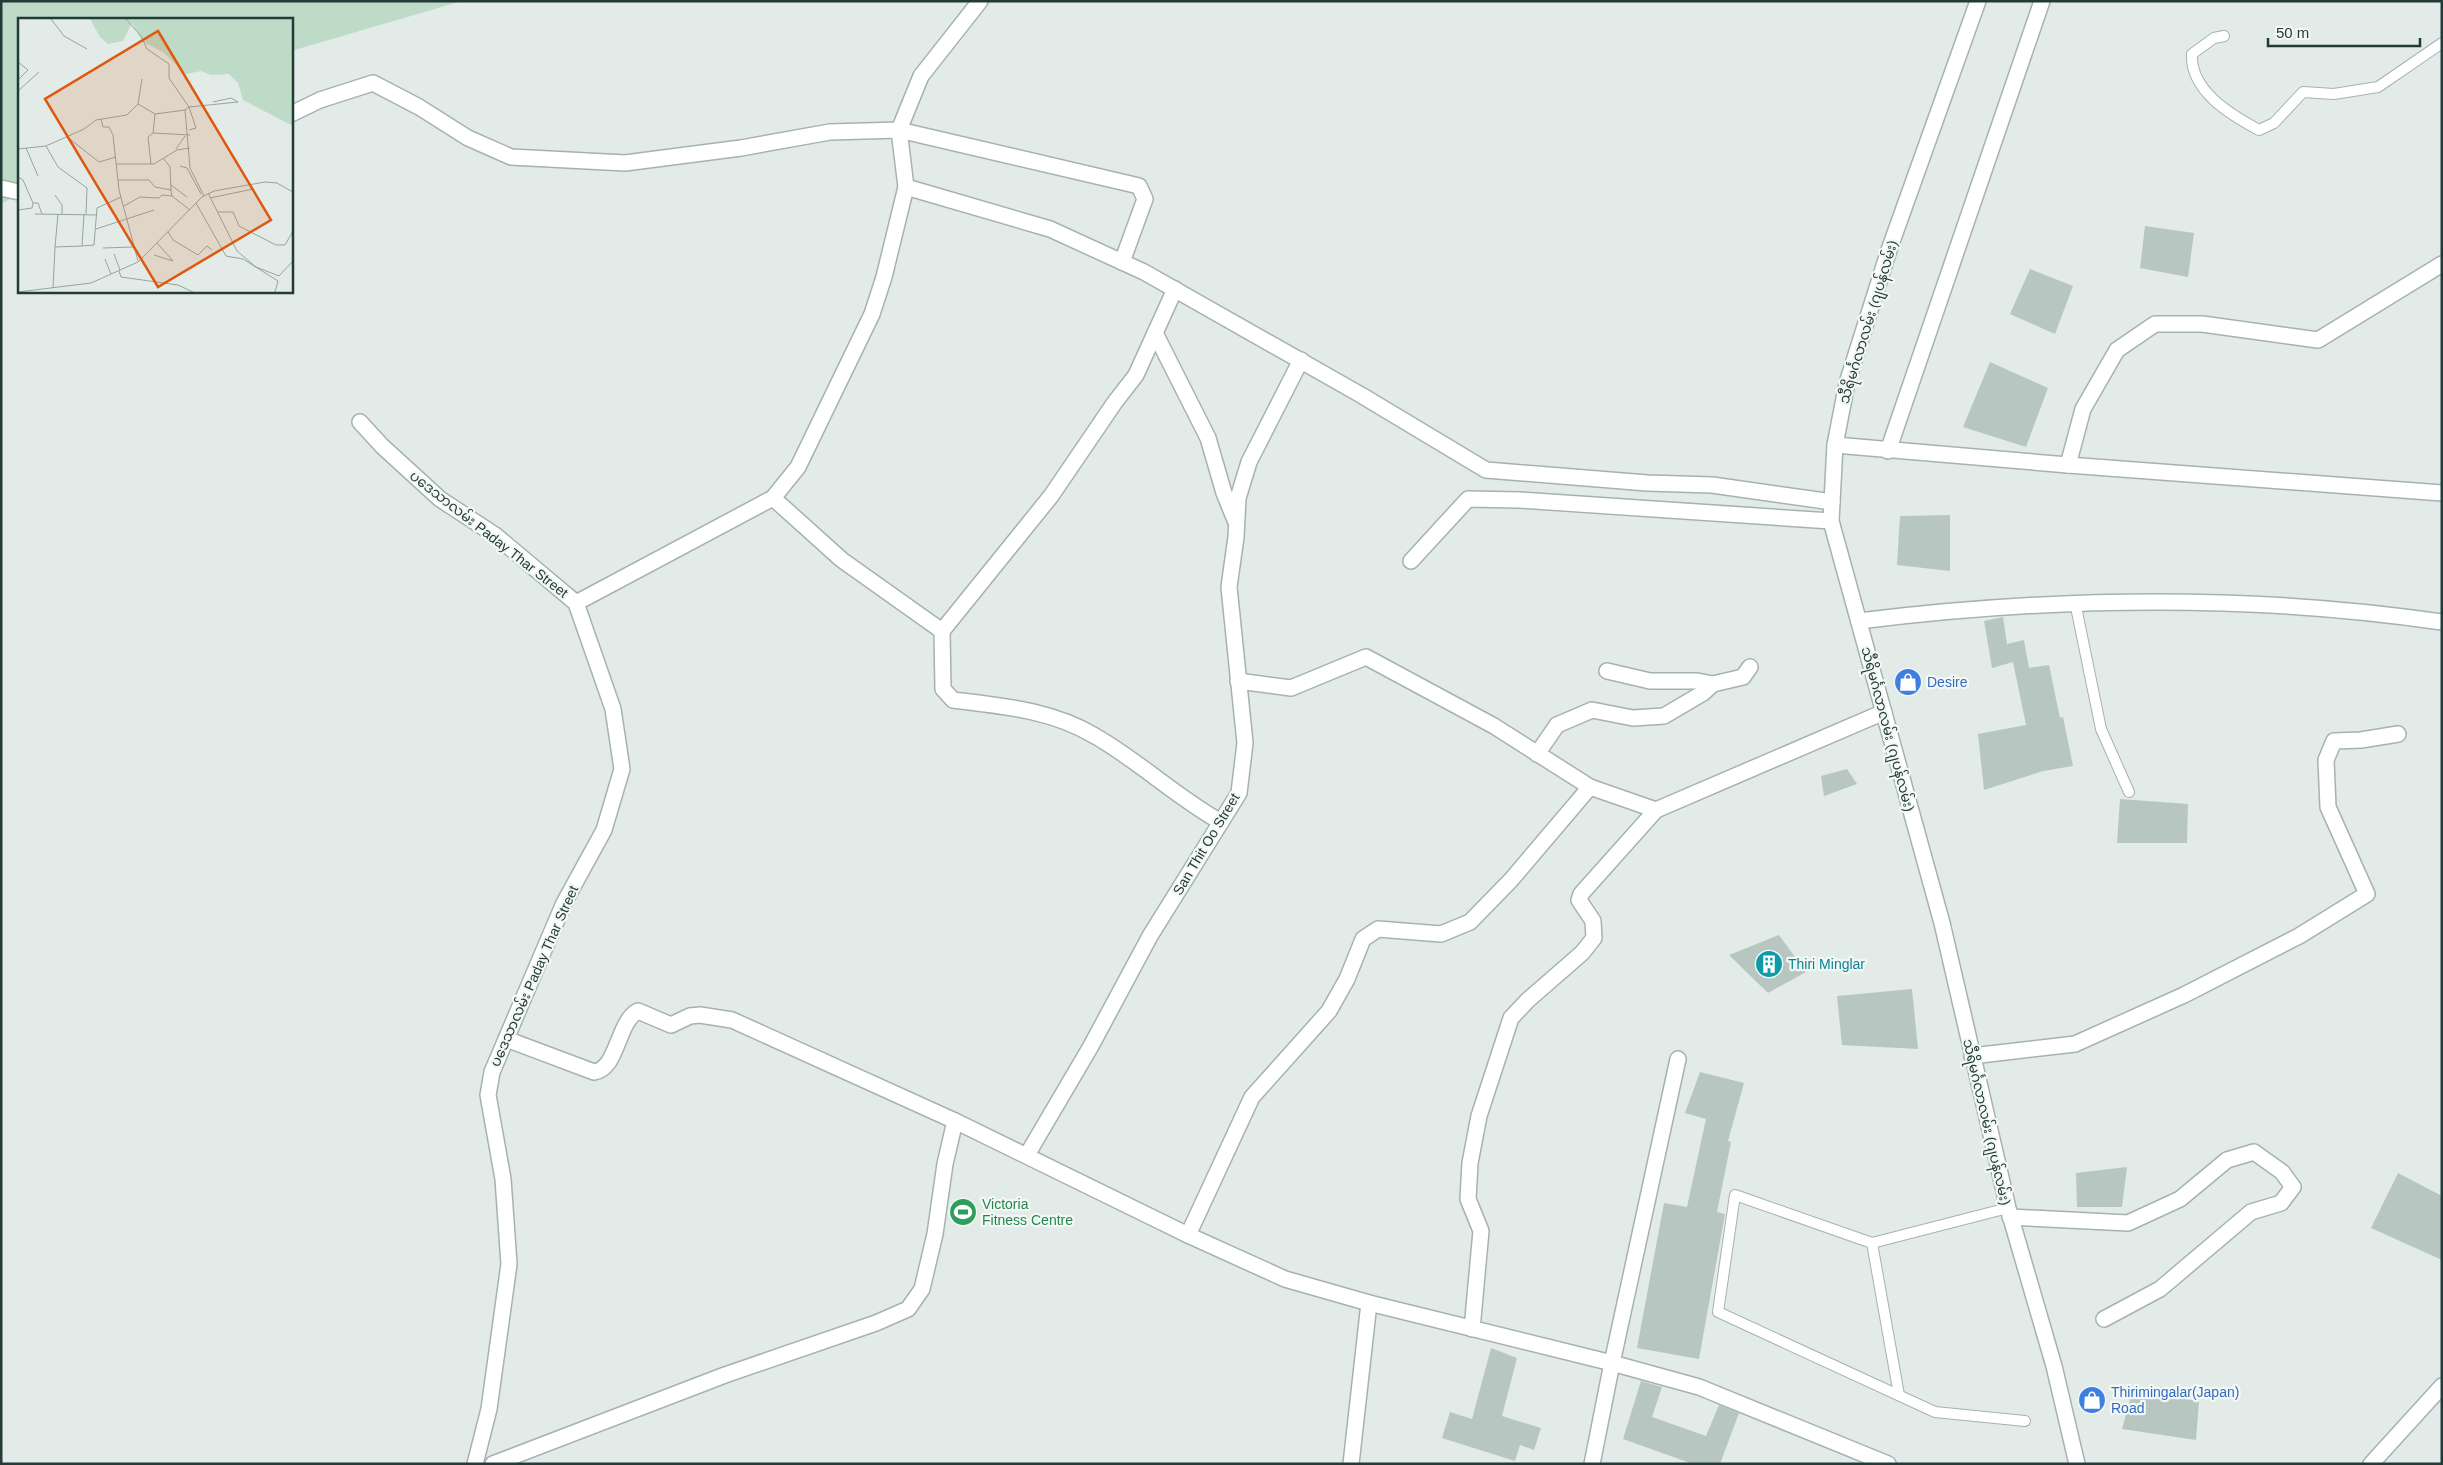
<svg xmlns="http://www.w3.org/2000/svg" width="2443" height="1465" viewBox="0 0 2443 1465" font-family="Arial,'Noto Sans Myanmar',sans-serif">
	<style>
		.green { fill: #bddbc7 }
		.building { fill: #b8c6c1 }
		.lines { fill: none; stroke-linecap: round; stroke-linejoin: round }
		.service-casing { stroke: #a5b3af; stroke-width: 12 }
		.minor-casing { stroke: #a5b3af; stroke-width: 18 }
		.tertiary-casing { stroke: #a5b3af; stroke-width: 18 }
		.service { stroke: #fff; stroke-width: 10 }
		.minor { stroke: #fff; stroke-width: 15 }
		.tertiary { stroke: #fff; stroke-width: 15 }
		.labels { text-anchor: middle; stroke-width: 4.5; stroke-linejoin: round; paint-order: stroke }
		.street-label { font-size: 14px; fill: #233b36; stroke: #f2f8f6 }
		.shop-label { font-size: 14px; fill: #366cbe; stroke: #f2f8f6; text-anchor: start }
		.culture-label { font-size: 14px; fill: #0d838f; stroke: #f2f8f6; text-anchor: start }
		.leisure-label { font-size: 14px; fill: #27864d; stroke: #f2f8f6; text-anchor: start }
		.inset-road { fill: none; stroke: #96a5a1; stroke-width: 1 }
		.view { fill: #de580e; fill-opacity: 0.15; stroke: #de580e; stroke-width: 2.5 }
		.inset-edge { fill: none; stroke: #233b36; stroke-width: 2.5 }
	</style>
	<rect width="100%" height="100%" fill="#e2ebe8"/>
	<!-- green -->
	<path class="green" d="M1,1h461l-171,50v-32h-272v175l-18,10z"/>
	<!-- building -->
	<g class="building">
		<path d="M2145,226l49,7 -6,44 -48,-9z"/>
		<path d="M2030,269l43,17 -18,48 -45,-20z"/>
		<path d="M1990,362l58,26 -22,59 -63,-20z"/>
		<path d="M1950,515v56l-53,-6 3,-49z"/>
		<path d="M2003,617l4,27 17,-4 5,28 20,-3 11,53 3,-1 10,49 -30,5 -59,19 -6,-56 48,-9 -13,-63 -21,6 -8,-47z"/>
		<path d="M1847,769l10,15 -33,12 -3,-20z"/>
		<path d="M2120,799l68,5 -1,39h-70z"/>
		<path d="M1779,935l27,37 -38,21 -39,-38z"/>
		<path d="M1912,989l6,60 -76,-4 -5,-49z"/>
		<path d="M1700,1072l44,11 -16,58 3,1 -14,70 8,2 -26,145 -62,-11 27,-145 23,4 19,-88 -21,-6z"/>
		<path d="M2127,1167l-5,40h-45l-1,-34z"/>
		<path d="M2398,1173l44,23v64l-71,-32z"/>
		<path d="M1491,1348l26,10 -15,58 39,12 -7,22 -14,-5 -5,16 -73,-23 8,-26 22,7z"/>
		<path d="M1641,1381l21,6 -10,30 54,19 13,-31 20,8 -19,51h-27l-70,-25z"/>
		<path d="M2132,1392l67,9 -3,39 -74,-11z"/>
	</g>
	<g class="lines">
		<!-- service casing -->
		<g class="service-casing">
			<g id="service">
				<path d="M2224,36l-10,2 -22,16c-2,37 39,61 67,76l15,-7 29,-31 31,2 44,-7 64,-44"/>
				<path d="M2075,602l26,127 28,63"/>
				<path d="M2008,1208l-136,35 -137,-48 -17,117 217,100 90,9"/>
				<path d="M1872,1243l27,152"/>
			</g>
		</g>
		<!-- minor casing -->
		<g class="minor-casing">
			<g id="minor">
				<path d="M980,1l-59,75 -22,54 240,56 6,13 -23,63"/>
				<path d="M291,114l29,-14 53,-17 46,24 49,31 43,19 114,6 116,-15 89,-16 69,-2 7,57 144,42 94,43 217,123 125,75 161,13 65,2 120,17"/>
				<path d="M1,188l18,4"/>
				<path d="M1175,289l-39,86 -21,27 -64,94 -109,135 1,58 10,11c49,6 99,10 142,36 44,25 81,61 126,86"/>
				<path d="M1155,333l53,105 16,55 11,27"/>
				<path d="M360,422l22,24 58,53 55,36 81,68 37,106 9,60 -18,61 -40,73 -72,169 -4,23 15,84 6,85 -20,145 -14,55"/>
				<path d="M1835,445l233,20 374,28"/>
				<path d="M1888,451l154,-450"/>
				<path d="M2068,465l15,-56 34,-59 38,-26h47l116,16 124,-76"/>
				<path d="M773,498l69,62 100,71"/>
				<path d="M1411,561l57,-62 51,1 312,21"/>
				<path d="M576,603l197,-105 25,-31 74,-153 12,-37 22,-90"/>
				<path d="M1859,621c193,-24 390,-27 583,1"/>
				<path d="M1607,671l43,10h47l16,3"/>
				<path d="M1238,681l53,7 75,-31 128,69 96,61"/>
				<path d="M1537,754l20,-29 35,-15 41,8 31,-2 39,-23 10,-9 30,-7 7,-10"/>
				<path d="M506,1039l88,33c24,-3 23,-50 44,-61l33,14 19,-9 10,-1 32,5 223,101 233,114 97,44 84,24 243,60 87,24 189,77"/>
				<path d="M1972,1056l103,-12 109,-49 115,-59 68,-42 -39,-87 -2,-47 8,-19 27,-1 37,-6"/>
				<path d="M1027,1155l64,-109 59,-110 89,-143 6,-50 -16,-156 7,-50 2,-39 11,-36 52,-102"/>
				<path d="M2010,1217l118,6 52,-24 47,-39 27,-8 28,20 11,15 -12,16 -30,9 -91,77 -56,30"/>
				<path d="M1188,1235l64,-138 77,-86 18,-32 16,-40 15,-10 63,5 29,-12 41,-42 79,-93 66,23"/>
				<path d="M1472,1329l9,-98 -13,-32 2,-36 9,-47 32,-98 17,-18 54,-47 12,-15 -1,-17 -14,-21 2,-6 75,-84 228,-98"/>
				<path d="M493,1464l232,-89 151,-52 32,-14 14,-20 13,-55 10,-70 10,-43"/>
				<path d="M1351,1464l18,-161"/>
				<path d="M1592,1464l20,-101 66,-304"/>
				<path d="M2371,1464l71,-78"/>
			</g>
		</g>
		<!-- tertiary casing -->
		<g class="tertiary-casing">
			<path id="tertiary" d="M1978,1l-89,249 -42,133 -12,62 -4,76 111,402 66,285 46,158 23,98"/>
		</g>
		<!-- service -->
		<use href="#service" class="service"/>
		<!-- minor -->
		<use href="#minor" class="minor"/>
		<!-- tertiary -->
		<use href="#tertiary" class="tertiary"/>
	</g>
	<!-- icons -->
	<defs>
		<g id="shop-disc" transform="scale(1.4375)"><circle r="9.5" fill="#3f7fe0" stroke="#f2f8f6"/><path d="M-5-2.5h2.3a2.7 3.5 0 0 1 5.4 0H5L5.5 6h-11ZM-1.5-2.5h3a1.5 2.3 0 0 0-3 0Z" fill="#fff"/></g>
		<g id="building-disc" transform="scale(1.4375)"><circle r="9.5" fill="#0f9aa8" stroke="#f2f8f6"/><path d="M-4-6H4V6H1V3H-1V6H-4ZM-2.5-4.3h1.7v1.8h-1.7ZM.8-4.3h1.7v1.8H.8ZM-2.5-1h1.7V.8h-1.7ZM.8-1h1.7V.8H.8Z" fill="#fff"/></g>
		<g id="stadium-disc" transform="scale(1.4375)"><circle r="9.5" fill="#2e9e5b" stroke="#f2f8f6"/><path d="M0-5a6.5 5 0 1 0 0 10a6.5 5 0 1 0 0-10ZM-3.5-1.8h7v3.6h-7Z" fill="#fff"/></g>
	</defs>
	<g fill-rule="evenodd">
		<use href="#shop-disc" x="1908" y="682"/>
		<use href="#building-disc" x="1769" y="964"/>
		<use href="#stadium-disc" x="963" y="1212"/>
		<use href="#shop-disc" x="2092" y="1400"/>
	</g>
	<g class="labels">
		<!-- street labels -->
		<g class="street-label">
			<text transform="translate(1868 322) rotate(-73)" y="5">သီရိမင်္ဂလာလမ်း (ဂျပန်လမ်း)</text>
			<text transform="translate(489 534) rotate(38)" y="5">ပဒေသာလမ်း Paday Thar Street</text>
			<text transform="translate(1888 729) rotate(75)" y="5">သီရိမင်္ဂလာလမ်း (ဂျပန်လမ်း)</text>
			<text transform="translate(1206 844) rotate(-59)" y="5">San Thit Oo Street</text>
			<text transform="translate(534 976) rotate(-66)" y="5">ပဒေသာလမ်း Paday Thar Street</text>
			<text transform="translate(1987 1122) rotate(77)" y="5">သီရိမင်္ဂလာလမ်း (ဂျပန်လမ်း)</text>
		</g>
		<!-- shop labels -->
		<g class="shop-label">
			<text x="1927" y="687">Desire</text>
			<text x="2111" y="1397">Thirimingalar(Japan)<tspan x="2111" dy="16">Road</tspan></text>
		</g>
		<!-- culture labels -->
		<g class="culture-label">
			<text x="1788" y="969">Thiri Minglar</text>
		</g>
		<!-- leisure labels -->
		<g class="leisure-label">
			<text x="982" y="1209">Victoria<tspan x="982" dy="16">Fitness Centre</tspan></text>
		</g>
	</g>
	<!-- overview -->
	<g transform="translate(18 18)">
		<rect width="275" height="275" fill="#e2ebe8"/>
		<path d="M72,1h203v107l-50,-26 -5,-17 -9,-9 -18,1 -10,-4 -15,3 -22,-21 -22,-12 -10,-18 -9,18 -15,3 -8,-7z" fill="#bddbc7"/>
		<path class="inset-road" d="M33,1l13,17 23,13M108,1l15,17 6,13 22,15v14l20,29 -4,3 5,58 14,28M0,44l10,8 -10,10M0,73l21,-19M195,84l18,-4 7,4M120,86l17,10 30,-4M83,101l2,8h6l4,8 6,55 19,71M171,112l7,-2 -7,-21 49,-5M135,115l37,2M48,118l33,26 17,-5M28,128l12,21 29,21 -1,26M8,130l12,28M0,131l28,-3 38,-17 12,-9 31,-5 11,-11 4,-25M158,131l9,-13M145,140l7,9 1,23M98,146h38l23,-14 13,-2M133,146l-3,-27 5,-4 2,-19M162,148l7,2 14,26M0,159l5,3 10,23M100,162h31l6,7 16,3 1,6M153,167l16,12M190,175l29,58 19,16 23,9 14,-15M37,177l7,10v9M192,180l43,-9M15,185h5l4,11M178,185l30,53 17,3 35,22 -3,11M106,188l16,-9 19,1 3,-3 10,1 18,14M0,192l14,-2 1,-5M200,194h15l6,14 37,19h9l8,-14M17,196l62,1M40,196l-3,33 27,-1M66,196l-2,32 12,-1 3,-37 24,-11M78,211l58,-19M150,214l5,8 25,15 9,-9 5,4M85,230l30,-1M96,236l6,16M136,237l19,6 -16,-18M87,241l6,15M101,253l2,6 57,8 15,7M35,270l2,-41M0,274l73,-9 47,-21 64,-65 12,-6 51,-9 12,1 16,9"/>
		<path class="view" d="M140,13l113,189 -113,67 -113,-188z"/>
		<rect width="275" height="275" class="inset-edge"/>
	</g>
	<!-- border -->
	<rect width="2443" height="1465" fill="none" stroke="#233b36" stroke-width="5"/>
	<!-- scale -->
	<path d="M2268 38v8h152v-8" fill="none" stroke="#233b36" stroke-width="2.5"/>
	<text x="2276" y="38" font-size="15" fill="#233b36" stroke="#f2f8f6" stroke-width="4" paint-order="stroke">50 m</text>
</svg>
